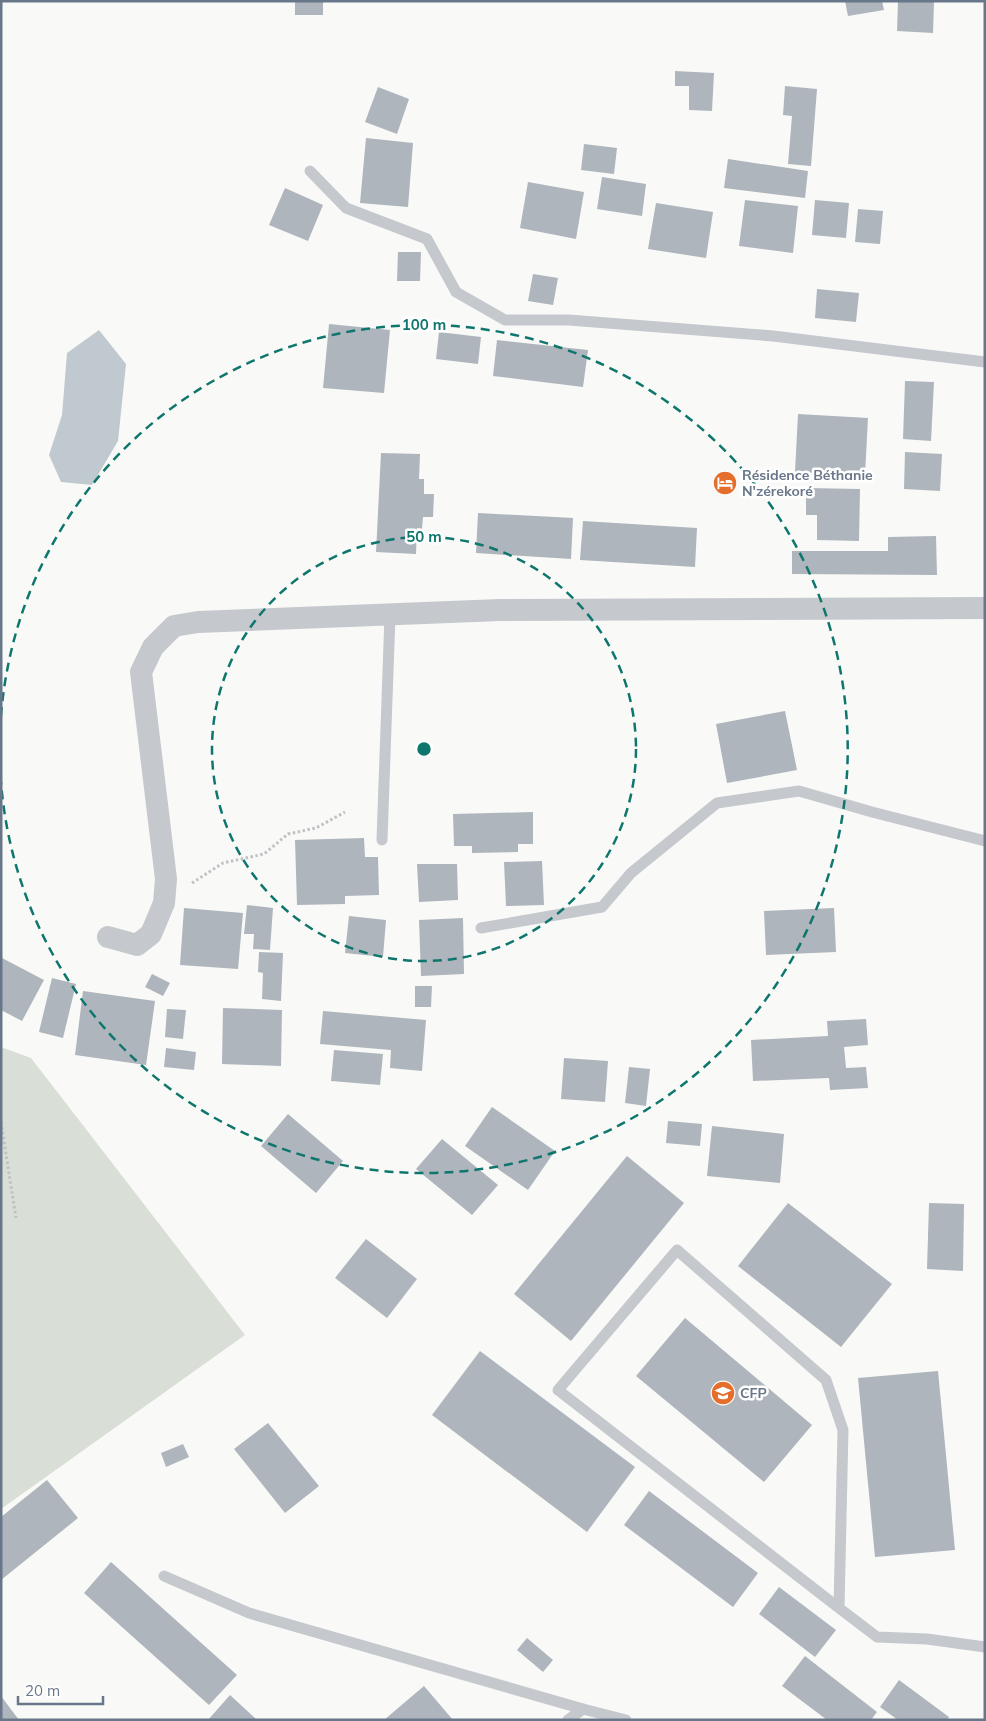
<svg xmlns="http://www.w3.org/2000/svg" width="986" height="1721" viewBox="0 0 986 1721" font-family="Mulish,sans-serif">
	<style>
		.green { fill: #d9dfd6 }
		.water { fill: #c0c9cf }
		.building { fill: #aeb5bc }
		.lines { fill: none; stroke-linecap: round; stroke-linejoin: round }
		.path { stroke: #bfc1c4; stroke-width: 3; stroke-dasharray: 2.5 2.5; stroke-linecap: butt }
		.service { stroke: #c5c8cd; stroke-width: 11 }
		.minor { stroke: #c5c8cd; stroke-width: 22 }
		.ring { fill: none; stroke: #0f766e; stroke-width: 2.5; stroke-dasharray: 9 6 }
		.labels { text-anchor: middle; stroke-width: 5; stroke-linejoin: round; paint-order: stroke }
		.poi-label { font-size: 14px; font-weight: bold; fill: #687689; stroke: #fff; text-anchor: start }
		.centre { fill: #0f766e; stroke: #fff; stroke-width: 2.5 }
		.ring-label { font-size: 15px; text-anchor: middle; font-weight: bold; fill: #0f766e; stroke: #fff; stroke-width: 5; stroke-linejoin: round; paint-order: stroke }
	</style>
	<rect width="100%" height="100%" fill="#f9faf7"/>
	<!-- green -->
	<path class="green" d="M1,1047l30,11 214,277 -244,174z"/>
	<!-- water -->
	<path class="water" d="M99,330l27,34 -8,77 -26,44 -31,-3 -12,-27 13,-40 5,-62z"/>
	<!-- building -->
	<g class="building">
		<rect x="295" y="1" width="28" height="14"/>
		<path d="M845,1h37l2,9 -36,6z"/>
		<path d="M898,1h36l-1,32 -36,-2z"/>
		<path d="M675,71l39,2 -2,38 -23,-1v-24h-14z"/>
		<path d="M785,86l32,3 -6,77 -23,-2 4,-48 -9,-1z"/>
		<path d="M378,87l31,12 -12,35 -32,-12z"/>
		<path d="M366,138l47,5 -5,64 -48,-4z"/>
		<path d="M584,144l33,4 -3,26 -33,-4z"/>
		<path d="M728,159l80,12 -3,27 -81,-10z"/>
		<path d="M602,177l44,7 -4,32 -45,-7z"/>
		<path d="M528,182l56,10 -8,47 -56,-11z"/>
		<path d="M285,188l38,17 -15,36 -39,-16z"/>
		<path d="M745,200l53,6 -5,47 -54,-7z"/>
		<path d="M815,200l34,3 -3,35 -34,-3z"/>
		<path d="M656,203l57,9 -7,46 -58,-9z"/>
		<path d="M858,209l25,2 -3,33 -25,-2z"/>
		<path d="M398,252h23l-1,29h-23z"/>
		<path d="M533,274l25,4 -5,27 -25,-4z"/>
		<path d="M817,289l42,4 -3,29 -41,-4z"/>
		<path d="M329,324l61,6 -6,63 -61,-5z"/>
		<path d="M439,332l42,5 -3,27 -42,-5z"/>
		<path d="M497,340l91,10 -5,37 -90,-11z"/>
		<path d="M905,381l29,1 -3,59 -28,-2z"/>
		<path d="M798,414l70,4 -3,57 -70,-3z"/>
		<path d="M905,452l37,2 -2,37 -36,-2z"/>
		<path d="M381,453l39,1 -1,25h5v15h10l-1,23h-10l-1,12 -5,-1 -1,26 -40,-2z"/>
		<path d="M806,488l54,1 -1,52 -42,-1v-25h-11z"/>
		<path d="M478,513l95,5 -2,41 -95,-6z"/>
		<path d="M583,521l114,7 -2,39 -115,-7z"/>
		<path d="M936,536l1,39 -145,-1v-23h96v-14z"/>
		<path d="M785,711l12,59 -70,13 -11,-59z"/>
		<path d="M533,812v32h-15v8l-46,1v-7h-18l-1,-32z"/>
		<path d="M364,838l1,19h13l1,38 -34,1v8l-48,1 -2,-65z"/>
		<path d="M542,861l2,44 -38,1 -2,-44z"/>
		<path d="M417,864h40l1,36 -39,2z"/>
		<path d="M247,905l26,3 -3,42 -17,-1 1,-15h-10z"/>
		<path d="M184,908l59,5 -5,56 -58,-4z"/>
		<path d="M834,908l2,44 -70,3 -2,-44z"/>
		<path d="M349,916l37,4 -3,37 -38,-4z"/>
		<path d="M463,918l1,56 -43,2 -2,-56z"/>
		<path d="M259,952l24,1 -2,48 -19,-2 1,-26 -5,-1z"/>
		<path d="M2,958l42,22 -22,41 -21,-11z"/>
		<path d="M152,974l18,9 -7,13 -18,-9z"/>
		<path d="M52,978l24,6 -13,54 -24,-6z"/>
		<path d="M415,986h17l-1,21h-16z"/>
		<path d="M83,991l72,10 -9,64 -71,-10z"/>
		<path d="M223,1008l59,2 -1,56 -59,-2z"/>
		<path d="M167,1009l19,1 -3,29 -18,-2z"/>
		<path d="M323,1011l103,9 -4,51 -32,-3 1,-18 -71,-6z"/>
		<path d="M866,1019l2,26 -24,2 2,21 20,-1 2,21 -38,2 -1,-12 -76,3 -2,-41 77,-4 -1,-15z"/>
		<path d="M166,1048l30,4 -2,18 -30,-3z"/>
		<path d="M334,1050l49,4 -3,31 -49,-4z"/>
		<path d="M564,1058l44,3 -3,41 -44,-3z"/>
		<path d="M629,1067l21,2 -4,37 -21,-3z"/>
		<path d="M492,1107l63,44 -27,39 -63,-44z"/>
		<path d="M288,1114l55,47 -27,32 -55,-47z"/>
		<path d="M668,1121l34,3 -2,22 -34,-3z"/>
		<path d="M712,1126l72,8 -4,49 -73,-7z"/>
		<path d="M442,1139l56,46 -26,30 -56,-46z"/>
		<path d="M627,1156l57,47 -113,138 -57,-47z"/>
		<path d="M788,1203l104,81 -51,63 -103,-81z"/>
		<path d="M929,1203l35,1 -1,67 -36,-2z"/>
		<path d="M366,1239l51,40 -30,39 -52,-40z"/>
		<path d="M685,1318l127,107 -48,57 -128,-106z"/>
		<path d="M480,1351l155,116 -48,65 -155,-117z"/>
		<path d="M938,1371l17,179 -80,7 -17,-179z"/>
		<path d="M268,1423l51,63 -34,27 -51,-64z"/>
		<path d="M183,1444l6,13 -23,10 -5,-14z"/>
		<path d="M47,1480l31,38 -77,62v-63z"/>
		<path d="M649,1491l109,82 -25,34 -109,-82z"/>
		<path d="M111,1562l126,113 -28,30 -125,-112z"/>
		<path d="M779,1587l57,43 -21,27 -56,-43z"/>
		<path d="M527,1638l26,22 -10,12 -26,-22z"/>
		<path d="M805,1656l72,56 -6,8h-44l-45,-34z"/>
		<path d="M899,1680l50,37 -2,3h-49l-18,-13z"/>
		<path d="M424,1686l29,34h-69z"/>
		<path d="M230,1695l27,25h-49z"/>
		<path d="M1,1696l18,24h-18z"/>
	</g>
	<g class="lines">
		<!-- path -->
		<g class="path">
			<path d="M192,883l31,-20 41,-9 24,-20 28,-6 29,-16"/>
			<path d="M1,1122l15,96"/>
		</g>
		<!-- service -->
		<g class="service">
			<path d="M310,171l36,37 81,31 29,53 49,28h64l204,16 212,26"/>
			<path d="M382,840l8,-225"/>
			<path d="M481,928l121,-21 29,-34 86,-70 82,-12 73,21 113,29"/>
			<path d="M164,1576l85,37 334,96"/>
			<path d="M839,1608l4,-178 -17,-50 -149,-130 -119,140 281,218 38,29 50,2 58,8"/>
			<path d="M568,1720l15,-11 43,11"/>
		</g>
		<!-- minor -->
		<path class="minor" d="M108,937l29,8 14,-11 13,-31 2,-24 -25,-207 12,-25 21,-21 24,-4 302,-12 485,-2"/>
	</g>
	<!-- distance rings -->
	<g class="ring">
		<circle cx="424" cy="749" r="212"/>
		<path d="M1 716A424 424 0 1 1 1 782"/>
	</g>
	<!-- icons -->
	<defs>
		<g id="hotel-disc" transform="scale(1.25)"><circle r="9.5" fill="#e56e2c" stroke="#fff"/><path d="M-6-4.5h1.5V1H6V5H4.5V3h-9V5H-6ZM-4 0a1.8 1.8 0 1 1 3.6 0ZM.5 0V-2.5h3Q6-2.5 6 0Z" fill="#fff"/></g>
		<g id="school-disc" transform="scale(1.25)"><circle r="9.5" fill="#e56e2c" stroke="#fff"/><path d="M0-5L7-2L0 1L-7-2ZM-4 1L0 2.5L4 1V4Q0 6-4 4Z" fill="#fff"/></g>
	</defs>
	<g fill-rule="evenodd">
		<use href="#hotel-disc" x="725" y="483"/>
		<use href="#school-disc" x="723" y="1393"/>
	</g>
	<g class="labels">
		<!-- poi labels -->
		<g class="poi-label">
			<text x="742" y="480">Résidence Béthanie<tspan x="742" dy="16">N'zérekoré</tspan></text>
			<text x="740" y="1398">CFP</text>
		</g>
	</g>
	<circle cx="424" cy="749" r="8" class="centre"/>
	<g class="ring-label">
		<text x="424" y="330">100 m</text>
		<text x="424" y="542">50 m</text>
	</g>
	<!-- border -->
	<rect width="986" height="1721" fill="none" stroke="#687689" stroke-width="5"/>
	<!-- scale -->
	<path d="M18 1696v8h85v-8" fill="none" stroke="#687689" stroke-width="2.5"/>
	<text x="25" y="1696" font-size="15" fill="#687689" stroke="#ffffff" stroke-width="4" paint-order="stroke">20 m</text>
</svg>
